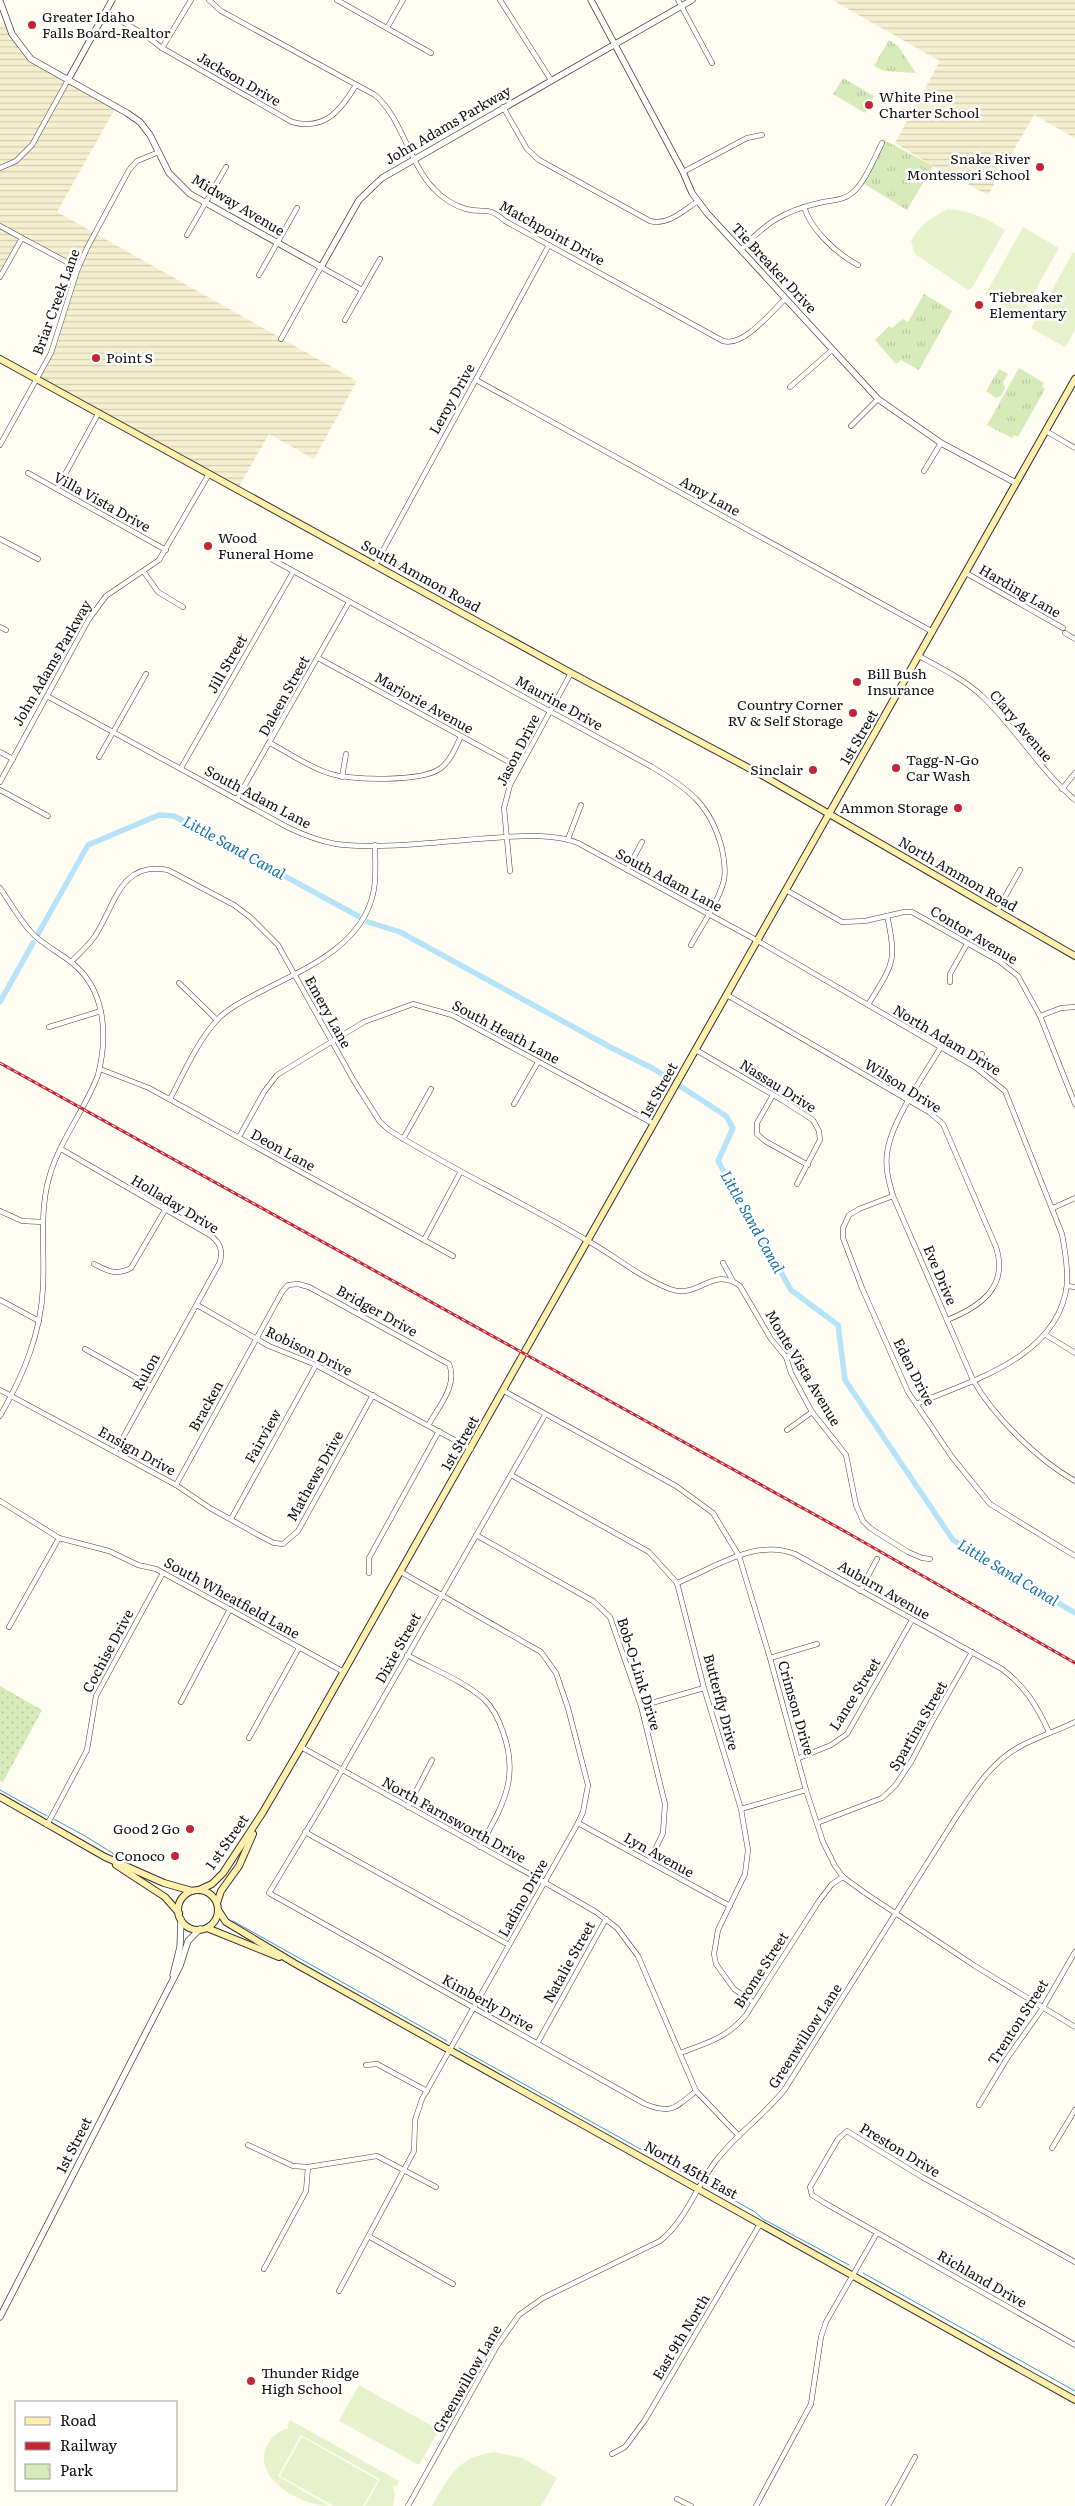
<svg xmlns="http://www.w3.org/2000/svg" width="1075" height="2506" viewBox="0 0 1075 2506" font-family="Literata,serif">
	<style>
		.farmland { fill: url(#farmland-rules) }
		.grass { fill: url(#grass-dots) }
		.park { fill: url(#park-tufts) }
		.pitch { fill: #e7f2cc }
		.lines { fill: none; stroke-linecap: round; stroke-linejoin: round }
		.stream { stroke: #3b9fd0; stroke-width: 1 }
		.canal { stroke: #b6e3f7; stroke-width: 5.5 }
		.minor-casing { stroke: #434343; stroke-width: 5.5 }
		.tertiary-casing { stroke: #434343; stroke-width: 7 }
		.secondary-casing { stroke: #323232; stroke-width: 8 }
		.minor { stroke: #fff; stroke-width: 4.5 }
		.tertiary { stroke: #fff; stroke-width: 5.5 }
		.secondary { stroke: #fff0ad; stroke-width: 6 }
		.rail-casing { stroke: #c32436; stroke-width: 3 }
		.rail { stroke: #fff; stroke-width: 1; stroke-dasharray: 4; stroke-linecap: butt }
		.poi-dot { fill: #c32436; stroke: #fff; stroke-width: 2 }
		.labels { text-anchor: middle; stroke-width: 5; stroke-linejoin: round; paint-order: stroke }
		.poi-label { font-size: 14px; fill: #101010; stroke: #fff; text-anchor: start }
		.street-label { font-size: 14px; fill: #101010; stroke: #fff }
		.water-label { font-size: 15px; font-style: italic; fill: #1570a5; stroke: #fff }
	</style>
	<defs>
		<pattern id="farmland-rules" width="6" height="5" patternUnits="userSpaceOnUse" patternTransform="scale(1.25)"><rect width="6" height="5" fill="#f6f0d1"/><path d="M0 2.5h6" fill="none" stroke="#d2cdb2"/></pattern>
		<pattern id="grass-dots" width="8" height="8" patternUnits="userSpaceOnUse" patternTransform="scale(1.25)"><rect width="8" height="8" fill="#d7ebba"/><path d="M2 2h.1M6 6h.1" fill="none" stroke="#b8c89f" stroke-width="1.8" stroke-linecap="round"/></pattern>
		<pattern id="park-tufts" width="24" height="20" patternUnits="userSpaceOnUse" patternTransform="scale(1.25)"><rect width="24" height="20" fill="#d7ebba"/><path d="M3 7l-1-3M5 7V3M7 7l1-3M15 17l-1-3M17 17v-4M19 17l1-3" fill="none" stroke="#b8c89f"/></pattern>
	</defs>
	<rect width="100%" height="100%" fill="#fffcf2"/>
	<!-- farmland -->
	<g class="farmland">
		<path d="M832,0h243v138l-41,-23 -46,80 -55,-29 -38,-23 45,-82z"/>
		<path d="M8,22l23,37 85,48 -59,105 300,169 -43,78 -45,-25 -32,56 -200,-110 14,-27 27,-87 -55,-31 -23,41v-251z"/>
	</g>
	<!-- grass -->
	<path class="grass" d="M0,1686l42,24 -39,72 -3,-1z"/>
	<!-- park -->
	<g class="park">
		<path d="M889,40l9,6 18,27 -32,-2 -10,-5z"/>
		<path d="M843,78l31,18 -9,17 -32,-19z"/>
		<path d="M884,140l49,26 -26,44 -46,-28z"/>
		<path d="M924,294l28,17 -33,59 -18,-10 -5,4 -21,-24 14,-14 3,2 11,-9 5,3z"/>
		<path d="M1019,368l25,15 -2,4 3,2 -27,48 -4,-2 -2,3 -25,-13z"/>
		<path d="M999,369l9,5 -5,8 2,6 -4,8 -5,2 -10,-7z"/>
	</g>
	<!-- pitch -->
	<g class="pitch">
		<path d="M948,209c22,2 38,9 57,21l-33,58 -4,2 -53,-36 -4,-13c9,-16 20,-24 37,-32z"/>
		<path d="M1023,227l36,21 -38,68 -36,-21z"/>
		<path d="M1073,252l2,1v77l-10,17 -34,-19z"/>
		<path d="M359,2385l80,45 -20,35 -80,-44z"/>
		<path d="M290,2420l109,61 -3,6 -3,-1 2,9 -2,11h-28l15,-27 -79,-44 -23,41 51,30c-26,0 -76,-26 -63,-58 4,-11 12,-17 23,-20l-2,-2z"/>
		<path d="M302,2437l76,43 -15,26h-29l-54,-30z"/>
		<path d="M494,2452l28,6 35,20 -16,28h-109c18,-31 25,-48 62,-54z"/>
	</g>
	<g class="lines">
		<!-- stream -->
		<g class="stream">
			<path d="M0,1790l47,26"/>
			<path d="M54,1819l31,17 47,29"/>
			<path d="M233,1921l214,120"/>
			<path d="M459,2048l237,132"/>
			<path d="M712,2188l43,24 8,7 86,46"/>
			<path d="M863,2273l212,118"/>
		</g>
		<!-- canal -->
		<g class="canal">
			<path d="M368,922l32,10 210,115 44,22 72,47 7,12 -15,33 73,129 47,35 7,55 108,160 122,73"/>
			<path d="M38,934l50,-89 71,-30 15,1 184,100"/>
			<path d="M0,1002l33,-59"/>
		</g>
		<!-- minor casing -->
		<g class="minor-casing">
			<g id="minor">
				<path d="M209,0l12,11 154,84c27,23 34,68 59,94 8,9 21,17 32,20 20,5 21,-4 39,12l218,120c21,6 47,-28 62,-42"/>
				<path d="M337,0l94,53"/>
				<path d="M500,0l51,80"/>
				<path d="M678,0l34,63"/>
				<path d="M105,12l37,21 20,15 130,74c33,9 49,-12 64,-37"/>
				<path d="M387,28l16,-28"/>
				<path d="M162,48l29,-48"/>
				<path d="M503,107l24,42 12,11 111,61c18,5 34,-11 48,-20"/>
				<path d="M0,168l16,-7 16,-16 36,-65"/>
				<path d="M683,172l64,-34 15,-3"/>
				<path d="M804,207c7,23 33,47 54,58"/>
				<path d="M0,226l22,12"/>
				<path d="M187,235l39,-68"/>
				<path d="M741,250c24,-27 43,-39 78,-47 11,-3 24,-2 33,-10 12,-9 23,-36 30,-50"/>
				<path d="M259,275l38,-67"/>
				<path d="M0,277l22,-39 56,30"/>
				<path d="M345,320l35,-61"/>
				<path d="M281,339l40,-72 41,23"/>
				<path d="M476,380l457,252"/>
				<path d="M790,387l42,-37"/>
				<path d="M851,426l27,-27"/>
				<path d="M1046,431l29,17"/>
				<path d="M0,445l51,-92 26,-82 10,-23 42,-78 8,-9 22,-9"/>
				<path d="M924,471l17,-28"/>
				<path d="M28,473l138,77"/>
				<path d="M57,489l41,-75"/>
				<path d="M0,539l38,20"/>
				<path d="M264,555l388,212c37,22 59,38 70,82 2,10 4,21 2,31 -6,23 -22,45 -33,65"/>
				<path d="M375,565l174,-320"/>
				<path d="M144,572l14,20 25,15"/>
				<path d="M966,573l97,55"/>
				<path d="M0,627l6,3"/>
				<path d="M1065,633l10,6"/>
				<path d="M919,656c22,12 46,24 64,41 34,33 57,73 92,103"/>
				<path d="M318,658l200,109"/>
				<path d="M47,696l242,132c15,7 30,13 47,16 44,6 109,-3 155,-6 28,-2 61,-5 87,5l180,98 217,126 30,24 57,143c3,16 6,34 5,50 -8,73 -94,96 -151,120"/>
				<path d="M270,743c19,10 37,23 58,30 22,8 95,9 113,-5 10,-8 15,-21 20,-32"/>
				<path d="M0,752l13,7"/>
				<path d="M99,757l47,-83"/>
				<path d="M181,768l112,-196"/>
				<path d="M342,777l4,-23"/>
				<path d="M0,782l89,-163 17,-23 53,-36 50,-86"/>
				<path d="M1062,789l13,-16"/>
				<path d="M0,790l48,26"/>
				<path d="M237,799l112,-197"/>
				<path d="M568,839l13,-34"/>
				<path d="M627,870l15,-28"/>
				<path d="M510,871l-6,-63 6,-23 61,-112"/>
				<path d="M0,888c10,14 19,31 31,44 11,12 27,20 40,30 35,27 37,74 27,113 -13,35 -39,66 -49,103 -10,35 -4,73 -6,109 -2,47 -20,89 -43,129"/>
				<path d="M786,890l56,32 23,-1 39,-9h8l87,49 19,15 22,40 35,88"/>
				<path d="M997,911l23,-41"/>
				<path d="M71,962c8,-8 17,-16 24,-26 20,-30 25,-76 73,-66l66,35 16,12 28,28 76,136 26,41 9,8c65,41 134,72 199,111 27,15 53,37 82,48 28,11 43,-24 70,-3l31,53 15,18 5,16 21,39 34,43 10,50 7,16 7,7 38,24 14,6 8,1"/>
				<path d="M950,982v-8l17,-30"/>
				<path d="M179,983l38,37"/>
				<path d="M727,995l202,117 14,12 53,123c13,40 -16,60 -49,73"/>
				<path d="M868,1005c24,-40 30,-42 19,-89"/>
				<path d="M1040,1016l21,-8 14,-1"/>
				<path d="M49,1027l52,-16"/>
				<path d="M941,1047c-17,28 -51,76 -54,107 -2,15 2,28 6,42l80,184c21,37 65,80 102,101"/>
				<path d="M696,1050l86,50 31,20 6,11 1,9 -23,44"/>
				<path d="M975,1067l7,-13"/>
				<path d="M100,1069l49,19 304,168"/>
				<path d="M773,1095l-16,28v11l8,7 43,24"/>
				<path d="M170,1099c14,-26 27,-57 47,-79 11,-12 30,-21 45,-29 42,-22 99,-44 111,-97 4,-16 2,-33 2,-49"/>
				<path d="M514,1104l24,-42"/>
				<path d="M239,1137l25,-45 13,-17 87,-53 49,-18 39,11 202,109"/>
				<path d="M403,1139l28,-50"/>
				<path d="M61,1149l149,86c10,8 13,14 10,27l-105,190"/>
				<path d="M893,1196l-34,13 -10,6 -6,13v10l19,50 46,104 44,65 38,47 85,52"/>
				<path d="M1053,1208l22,-10"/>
				<path d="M0,1211l22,10 21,1"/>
				<path d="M424,1240l36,-67"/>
				<path d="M723,1263l10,18"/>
				<path d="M94,1264c14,7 22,12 37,4l34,-58"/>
				<path d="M1067,1286l8,1"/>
				<path d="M0,1300l39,21"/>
				<path d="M197,1305l72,41 47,19 155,84"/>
				<path d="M1046,1335l29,18"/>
				<path d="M85,1349l66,37"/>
				<path d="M786,1357l9,-6"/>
				<path d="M0,1390l176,95 34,23 52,29 12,6 9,1 15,-13 75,-136"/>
				<path d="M504,1391l172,95 37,27 26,43 31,102 36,132 17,52 12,24 8,11 22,16 110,73 100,61"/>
				<path d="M545,1415l-223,390 -53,88 376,211c27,11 31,3 51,-13"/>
				<path d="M787,1430l25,-18"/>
				<path d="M511,1475l138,77 28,31 27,105 37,121 7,41 -3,24 -27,56 -4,24 2,10 18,25 19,13"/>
				<path d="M176,1485l106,-193 6,-7 10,-1 11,3 140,77c9,21 -10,42 -20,60"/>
				<path d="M0,1501l59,37 50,13 29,14 18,4 188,103"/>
				<path d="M231,1519l85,-154"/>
				<path d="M476,1535l117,66 17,16 31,89 24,98 -2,29 -13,27"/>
				<path d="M369,1573v-15l70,-127"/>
				<path d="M677,1583c37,-15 78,-45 118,-29l207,115c23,17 35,37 47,63"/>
				<path d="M860,1591l17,-32"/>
				<path d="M9,1627l50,-89"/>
				<path d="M407,1655c25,14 55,25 77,44 9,9 15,21 19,33 17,47 -1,74 -23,115"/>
				<path d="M770,1658l47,-14"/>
				<path d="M181,1702l49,-93"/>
				<path d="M641,1706l63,-18"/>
				<path d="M249,1738l50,-90"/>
				<path d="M301,1747l243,135 52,30 21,16 21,28 58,135 43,45"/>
				<path d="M799,1758l32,-13 16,-11 65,-114"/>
				<path d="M408,1807l24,-47"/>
				<path d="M741,1809l65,-19"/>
				<path d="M578,1823l152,83"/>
				<path d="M817,1823l65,-25 13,-12 16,-24 21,-40 40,-70"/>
				<path d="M47,1825l40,-75 9,-54 67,-123"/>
				<path d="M305,1832l204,113"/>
				<path d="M538,2042l68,-123"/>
				<path d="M680,2053c27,-10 47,-15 66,-38l73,-114 13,-17 11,-7"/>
				<path d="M366,2065l11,-1 50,27"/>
				<path d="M979,2105l27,-45 36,-51 33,-57"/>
				<path d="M248,2145l45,21 15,1 69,-11 59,31"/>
				<path d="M1052,2148l23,-38"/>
				<path d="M370,2237l83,47"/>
				<path d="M1075,2262l-153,-85 -75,-46 -9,8 -28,48 2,8 11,7 252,143"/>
				<path d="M264,2269l42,-78 2,-24"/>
				<path d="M339,2291l75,-140 1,-31 7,-21 156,-276 5,-11 5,-27 -20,-77 -12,-35 -15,-21 -140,-80"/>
				<path d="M612,2454l13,-7 20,-27 115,-196"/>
				<path d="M677,2499l14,7"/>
				<path d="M408,2506l89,-160 22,-31 24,-17 117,-57c26,-21 35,-52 55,-79 20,-27 49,-46 70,-73l170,-270c18,-27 35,-56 64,-72 18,-10 38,-16 56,-25"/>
				<path d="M756,2506l55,-102 10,-67 5,-15 51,-89"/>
				<path d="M888,2506l27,-49"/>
			</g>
		</g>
		<!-- tertiary casing -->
		<g class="tertiary-casing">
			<g id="tertiary">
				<path d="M591,0l92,172 9,21 15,20 171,186 63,44 75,40"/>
				<path d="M0,1l12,33 19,25 96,54 13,9 10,13 19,38 21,21 131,73 38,-67 23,-22 310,-178"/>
				<path d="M68,80l44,-80"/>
				<path d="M173,1975l7,-28 1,-28"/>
				<path d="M0,2317l180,-351 8,-25 12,-12"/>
			</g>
		</g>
		<!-- secondary casing -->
		<g class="secondary-casing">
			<g id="secondary">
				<path d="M0,359l571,314 189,101 315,182"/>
				<path d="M0,1797l105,60 59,26 28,8"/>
				<path d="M116,1865l49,32 14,16"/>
				<path d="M199,1890l13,-6 11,-11 40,-61 38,-65 774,-1368"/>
				<circle cx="198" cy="1910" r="20"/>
				<path d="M217,1903l4,-12 18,-25 14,-32"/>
				<path d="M218,1910l8,12 68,41 781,437"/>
				<path d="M207,1928l72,29"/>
			</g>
		</g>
		<!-- minor -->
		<use href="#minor" class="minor"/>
		<!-- tertiary -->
		<use href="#tertiary" class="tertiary"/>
		<!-- secondary -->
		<use href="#secondary" class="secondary"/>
		<!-- rail casing -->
		<g class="rail-casing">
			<path id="rail" d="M0,1063l846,469 229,131"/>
		</g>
		<!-- rail -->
		<use href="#rail" class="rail"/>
	</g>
	<!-- markers -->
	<g class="poi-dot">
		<circle cx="32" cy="25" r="5"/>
		<circle cx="869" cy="105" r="5"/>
		<circle cx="1040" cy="167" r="5"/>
		<circle cx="979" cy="305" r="5"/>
		<circle cx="96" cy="358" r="5"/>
		<circle cx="208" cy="546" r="5"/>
		<circle cx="857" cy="682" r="5"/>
		<circle cx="853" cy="713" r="5"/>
		<circle cx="896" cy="768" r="5"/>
		<circle cx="813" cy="770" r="5"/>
		<circle cx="958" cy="808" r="5"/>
		<circle cx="190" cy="1829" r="5"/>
		<circle cx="175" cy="1856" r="5"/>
		<circle cx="251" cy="2381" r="5"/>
	</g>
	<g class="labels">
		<!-- poi labels -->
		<g class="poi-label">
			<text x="42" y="22">Greater Idaho<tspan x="42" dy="16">Falls Board-Realtor</tspan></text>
			<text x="879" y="102">White Pine<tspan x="879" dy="16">Charter School</tspan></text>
			<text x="1030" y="164" text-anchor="end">Snake River<tspan x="1030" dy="16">Montessori School</tspan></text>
			<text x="989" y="302">Tiebreaker<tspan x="989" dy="16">Elementary</tspan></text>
			<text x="106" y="363">Point S</text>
			<text x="218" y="543">Wood<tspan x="218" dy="16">Funeral Home</tspan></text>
			<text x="867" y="679">Bill Bush<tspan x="867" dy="16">Insurance</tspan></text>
			<text x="843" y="710" text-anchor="end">Country Corner<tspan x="843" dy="16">RV &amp; Self Storage</tspan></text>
			<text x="906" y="765">Tagg-N-Go<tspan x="906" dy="16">Car Wash</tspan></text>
			<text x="803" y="775" text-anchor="end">Sinclair</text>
			<text x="948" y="813" text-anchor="end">Ammon Storage</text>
			<text x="180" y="1834" text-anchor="end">Good 2 Go</text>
			<text x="165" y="1861" text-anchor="end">Conoco</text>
			<text x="261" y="2378">Thunder Ridge<tspan x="261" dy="16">High School</tspan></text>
		</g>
		<!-- street labels -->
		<g class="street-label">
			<text transform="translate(239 79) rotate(30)" y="5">Jackson Drive</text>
			<text transform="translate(448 125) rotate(-30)" y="5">John Adams Parkway</text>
			<text transform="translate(238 205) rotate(31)" y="5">Midway Avenue</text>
			<text transform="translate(552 233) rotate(29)" y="5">Matchpoint Drive</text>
			<text transform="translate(774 268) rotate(47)" y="5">Tie Breaker Drive</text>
			<text transform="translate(56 302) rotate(-70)" y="5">Briar Creek Lane</text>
			<text transform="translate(452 399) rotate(-61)" y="5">Leroy Drive</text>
			<text transform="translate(710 496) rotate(29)" y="5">Amy Lane</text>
			<text transform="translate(102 502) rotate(29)" y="5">Villa Vista Drive</text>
			<text transform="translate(421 576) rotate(29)" y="5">South Ammon Road</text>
			<text transform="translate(1020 591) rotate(30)" y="5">Harding Lane</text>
			<text transform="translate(52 663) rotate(-60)" y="5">John Adams Parkway</text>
			<text transform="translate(227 664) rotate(-60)" y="5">Jill Street</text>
			<text transform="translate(284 696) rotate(-61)" y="5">Daleen Street</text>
			<text transform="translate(424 703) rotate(29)" y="5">Marjorie Avenue</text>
			<text transform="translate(559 703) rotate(29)" y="5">Maurine Drive</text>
			<text transform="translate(1021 726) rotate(50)" y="5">Clary Avenue</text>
			<text transform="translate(859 737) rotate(-60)" y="5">1st Street</text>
			<text transform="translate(518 750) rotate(-63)" y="5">Jason Drive</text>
			<text transform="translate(258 797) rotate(28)" y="5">South Adam Lane</text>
			<text transform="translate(958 874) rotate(30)" y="5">North Ammon Road</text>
			<text transform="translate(669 880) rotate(28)" y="5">South Adam Lane</text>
			<text transform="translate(974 935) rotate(31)" y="5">Contor Avenue</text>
			<text transform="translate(328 1012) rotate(61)" y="5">Emery Lane</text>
			<text transform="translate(506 1032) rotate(28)" y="5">South Heath Lane</text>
			<text transform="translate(947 1040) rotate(31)" y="5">North Adam Drive</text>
			<text transform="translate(778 1086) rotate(32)" y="5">Nassau Drive</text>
			<text transform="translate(903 1086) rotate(32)" y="5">Wilson Drive</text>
			<text transform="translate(659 1090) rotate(-61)" y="5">1st Street</text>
			<text transform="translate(283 1150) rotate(29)" y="5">Deon Lane</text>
			<text transform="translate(175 1204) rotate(31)" y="5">Holladay Drive</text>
			<text transform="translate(940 1275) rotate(67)" y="5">Eve Drive</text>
			<text transform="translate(377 1311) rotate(29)" y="5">Bridger Drive</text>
			<text transform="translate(309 1351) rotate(26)" y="5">Robison Drive</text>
			<text transform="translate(803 1368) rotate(59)" y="5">Monte Vista Avenue</text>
			<text transform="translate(146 1372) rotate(-61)" y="5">Rulon</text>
			<text transform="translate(914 1372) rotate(63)" y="5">Eden Drive</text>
			<text transform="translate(206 1406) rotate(-61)" y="5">Bracken</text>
			<text transform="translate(263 1436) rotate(-61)" y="5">Fairview</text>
			<text transform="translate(460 1443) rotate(-60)" y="5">1st Street</text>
			<text transform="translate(137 1451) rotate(29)" y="5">Ensign Drive</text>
			<text transform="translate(315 1476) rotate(-61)" y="5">Mathews Drive</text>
			<text transform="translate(884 1590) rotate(30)" y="5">Auburn Avenue</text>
			<text transform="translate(232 1598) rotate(29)" y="5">South Wheatfield Lane</text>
			<text transform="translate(398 1648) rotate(-61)" y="5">Dixie Street</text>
			<text transform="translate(108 1651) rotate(-62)" y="5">Cochise Drive</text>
			<text transform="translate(639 1674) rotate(73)" y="5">Bob-O-Link Drive</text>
			<text transform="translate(855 1694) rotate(-58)" y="5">Lance Street</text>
			<text transform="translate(721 1702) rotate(75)" y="5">Butterfly Drive</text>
			<text transform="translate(796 1708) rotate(74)" y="5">Crimson Drive</text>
			<text transform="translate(918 1726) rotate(-60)" y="5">Spartina Street</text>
			<text transform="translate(454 1820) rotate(29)" y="5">North Farnsworth Drive</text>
			<text transform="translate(227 1842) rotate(-55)" y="5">1 st Street</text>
			<text transform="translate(659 1855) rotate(29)" y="5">Lyn Avenue</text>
			<text transform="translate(523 1898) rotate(-61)" y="5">Ladino Drive</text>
			<text transform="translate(569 1962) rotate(-61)" y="5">Natalie Street</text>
			<text transform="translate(761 1970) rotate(-57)" y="5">Brome Street</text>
			<text transform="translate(488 2003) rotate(29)" y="5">Kimberly Drive</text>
			<text transform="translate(1018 2022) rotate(-57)" y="5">Trenton Street</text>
			<text transform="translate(805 2036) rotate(-57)" y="5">Greenwillow Lane</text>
			<text transform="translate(74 2145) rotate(-63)" y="5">1st Street</text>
			<text transform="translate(900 2150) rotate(31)" y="5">Preston Drive</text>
			<text transform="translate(691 2170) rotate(29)" y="5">North 45th East</text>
			<text transform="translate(982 2279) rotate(30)" y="5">Richland Drive</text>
			<text transform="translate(681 2337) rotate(-59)" y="5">East 9th North</text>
			<text transform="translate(467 2379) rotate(-60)" y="5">Greenwillow Lane</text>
		</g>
		<!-- water labels -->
		<g class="water-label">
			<text transform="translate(234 848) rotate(29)" y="5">Little Sand Canal</text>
			<text transform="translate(752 1222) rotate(61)" y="5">Little Sand Canal</text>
			<text transform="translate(1008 1573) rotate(31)" y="5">Little Sand Canal</text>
		</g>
	</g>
	<!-- legend -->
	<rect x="15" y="2401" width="162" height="90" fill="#ffffff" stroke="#9f9f9f"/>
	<rect x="25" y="2417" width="25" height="8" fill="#fff0ad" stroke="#9f9f9f"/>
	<text x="60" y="2426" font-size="15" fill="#101010">Road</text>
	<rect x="25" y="2442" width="25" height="8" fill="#c32436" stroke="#9f9f9f"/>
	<text x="60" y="2451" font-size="15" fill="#101010">Railway</text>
	<rect x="25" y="2464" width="25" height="15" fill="url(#park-tufts)" stroke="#9f9f9f"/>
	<text x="60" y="2476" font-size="15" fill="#101010">Park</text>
</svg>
